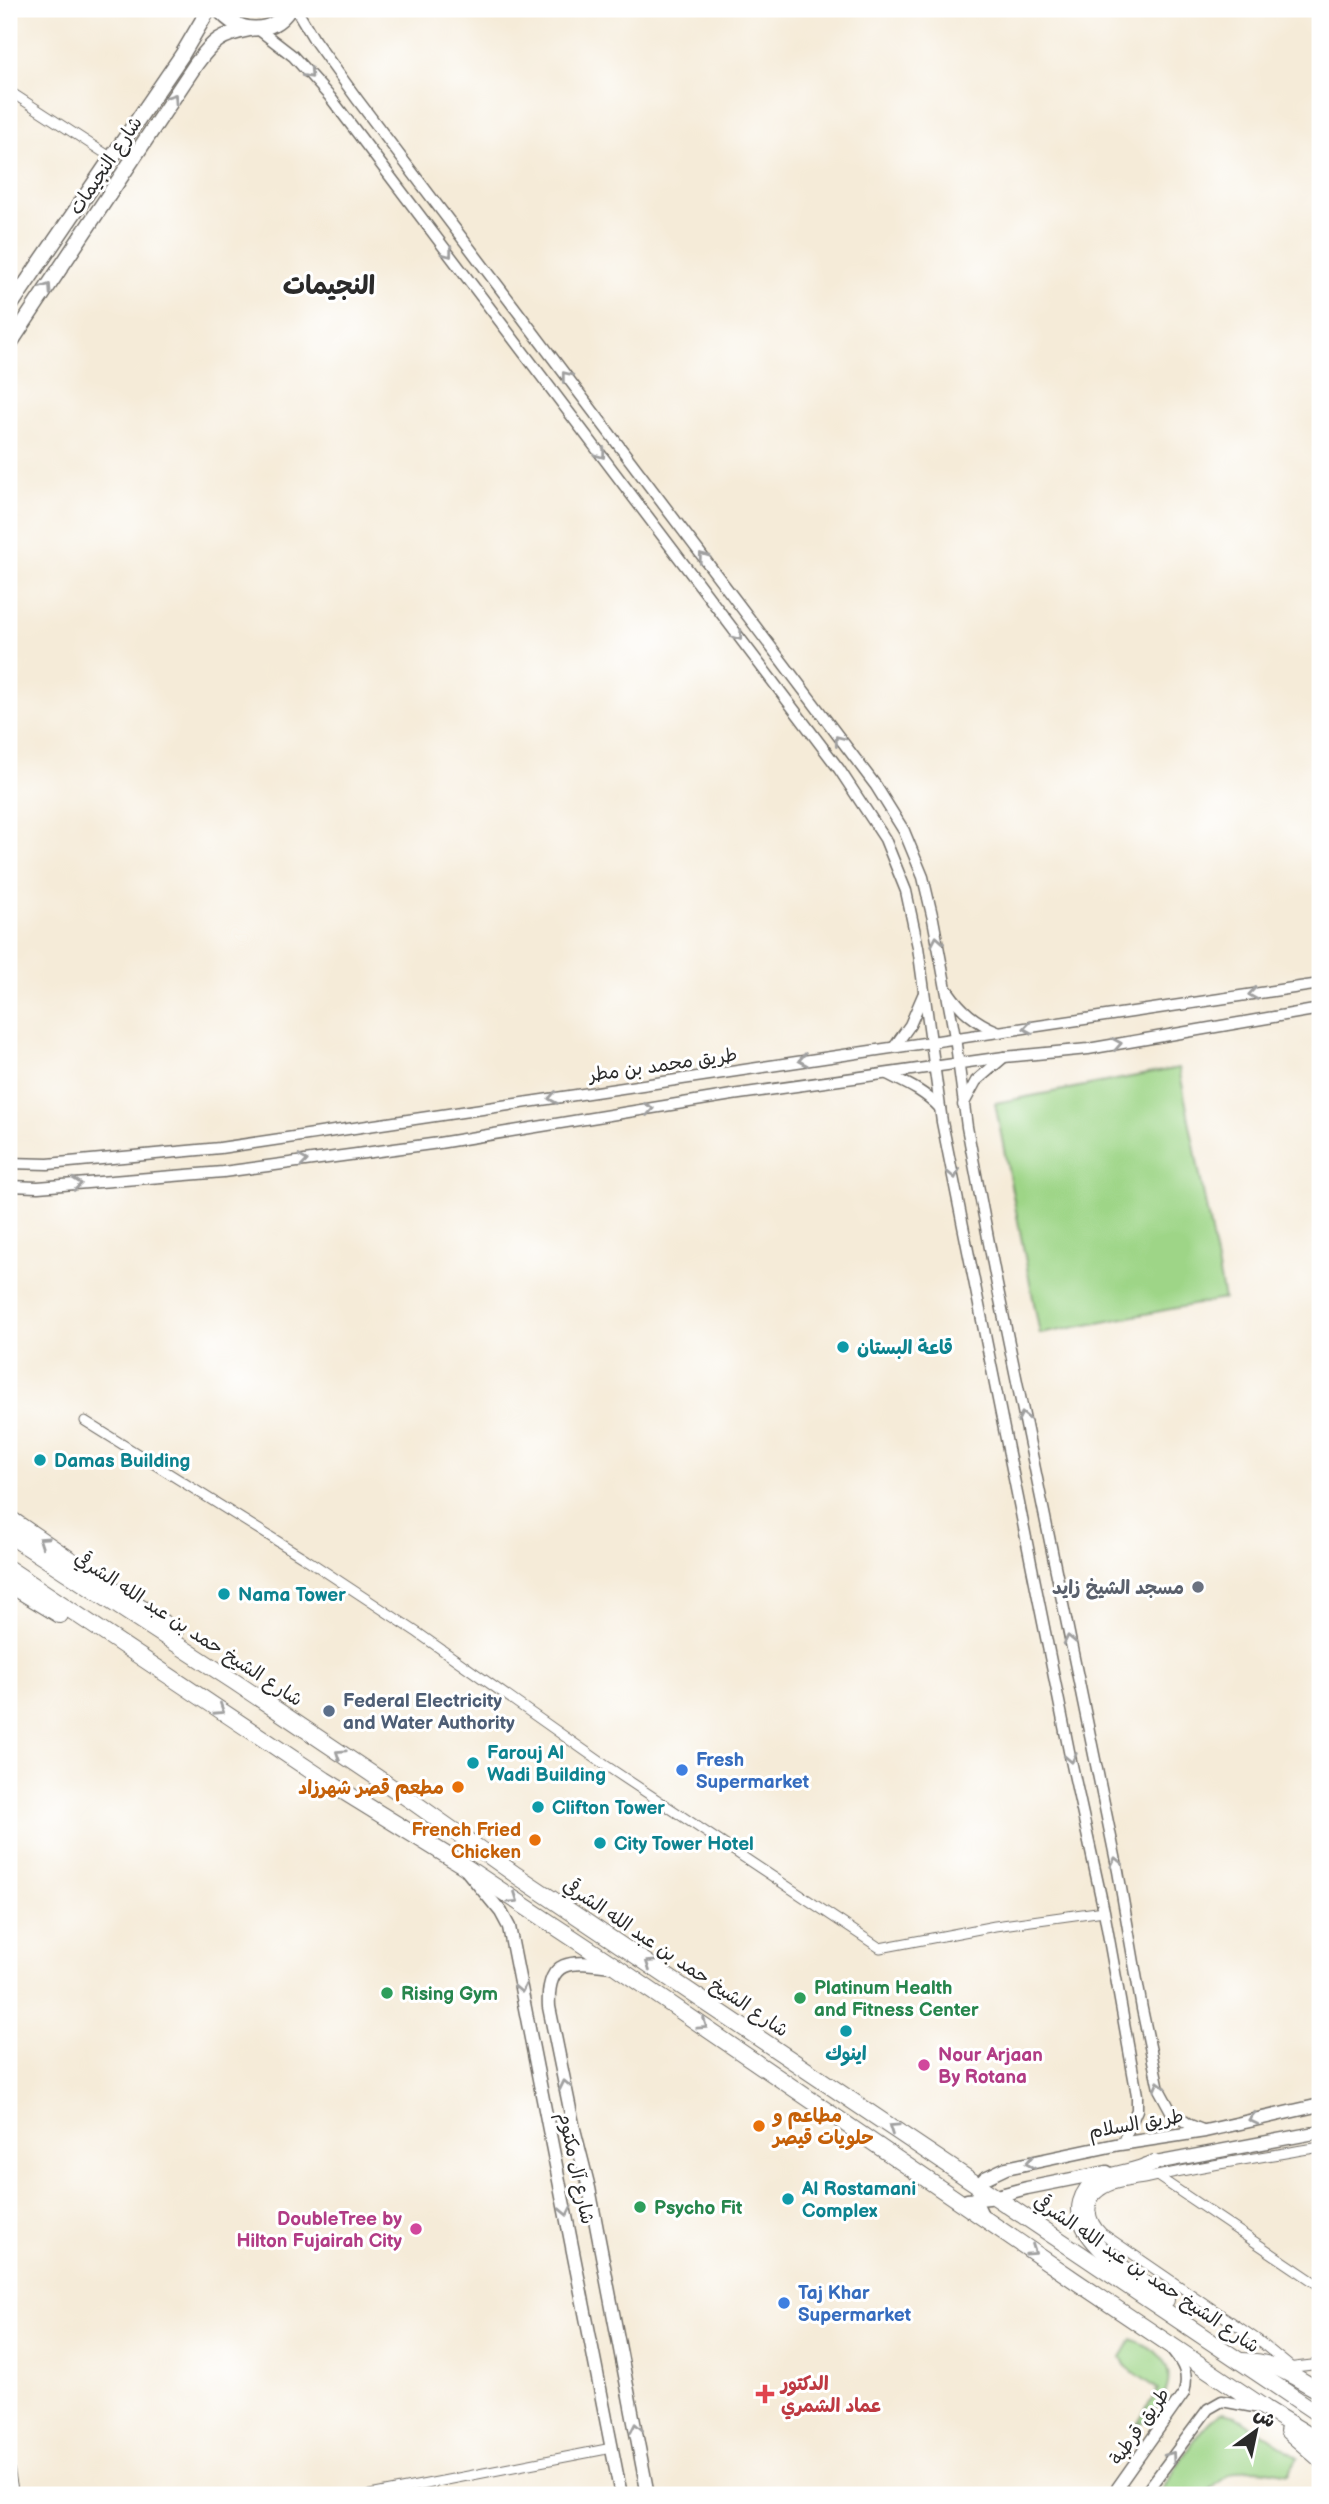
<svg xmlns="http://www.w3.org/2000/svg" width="1329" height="2504" viewBox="0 0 1329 2504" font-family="'Balsamiq Sans','Playpen Sans Arabic',sans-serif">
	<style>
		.green { fill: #9ed587; stroke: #648059; stroke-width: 2 }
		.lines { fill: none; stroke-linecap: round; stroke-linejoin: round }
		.minor-casing { stroke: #726e68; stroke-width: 11 }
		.tertiary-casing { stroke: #726e68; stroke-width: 13 }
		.secondary-casing { stroke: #726e68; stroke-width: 15 }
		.primary-casing { stroke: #726e68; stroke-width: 17 }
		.trunk-casing { stroke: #726e68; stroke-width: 18 }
		.minor { stroke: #fff; stroke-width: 9 }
		.tertiary { stroke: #fff; stroke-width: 10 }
		.secondary { stroke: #fff; stroke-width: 12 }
		.primary { stroke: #fff; stroke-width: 14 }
		.trunk { stroke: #fff; stroke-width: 16 }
		.oneway { stroke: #a0a0a0 }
		.culture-dot { fill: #0f9aa8; stroke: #fff; stroke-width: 2.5 }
		.worship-dot { fill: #6b7280; stroke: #fff; stroke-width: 2.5 }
		.service-dot { fill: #5c6f8a; stroke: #fff; stroke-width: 2.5 }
		.shop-dot { fill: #3f7fe0; stroke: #fff; stroke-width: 2.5 }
		.food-dot { fill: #e8710a; stroke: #fff; stroke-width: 2.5 }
		.leisure-dot { fill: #2e9e5b; stroke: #fff; stroke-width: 2.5 }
		.hotel-dot { fill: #d1479c; stroke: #fff; stroke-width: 2.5 }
		.health-dot { fill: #e0444e; stroke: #fff; stroke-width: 2.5 }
		.labels { text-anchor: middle; stroke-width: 6; stroke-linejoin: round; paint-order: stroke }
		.street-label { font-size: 19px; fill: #2b2b2b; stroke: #fff }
		.culture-label { font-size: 19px; font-weight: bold; fill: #0d838f; stroke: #fff; text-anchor: start }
		.worship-label { font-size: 19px; font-weight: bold; fill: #5b616d; stroke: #fff; text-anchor: end }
		.service-label { font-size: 19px; font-weight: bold; fill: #4e5e75; stroke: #fff; text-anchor: start }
		.shop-label { font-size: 19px; font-weight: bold; fill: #366cbe; stroke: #fff; text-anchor: start }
		.food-label { font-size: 19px; font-weight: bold; fill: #c56008; stroke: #fff; text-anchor: end }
		.leisure-label { font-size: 19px; font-weight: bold; fill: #27864d; stroke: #fff; text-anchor: start }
		.hotel-label { font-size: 19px; font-weight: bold; fill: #b23c85; stroke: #fff; text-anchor: start }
		.health-label { font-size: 19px; font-weight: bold; fill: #be3a42; stroke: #fff; text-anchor: start }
		.district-label { font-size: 26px; font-weight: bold; fill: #2b2b2b; stroke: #fff }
	</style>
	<rect width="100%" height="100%" fill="#fff"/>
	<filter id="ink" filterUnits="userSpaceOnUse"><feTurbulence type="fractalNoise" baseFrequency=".0143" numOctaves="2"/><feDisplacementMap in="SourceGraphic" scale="14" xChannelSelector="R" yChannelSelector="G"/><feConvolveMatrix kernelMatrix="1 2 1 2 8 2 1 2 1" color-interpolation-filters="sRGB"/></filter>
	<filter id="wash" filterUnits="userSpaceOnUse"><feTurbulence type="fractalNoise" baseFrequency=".00686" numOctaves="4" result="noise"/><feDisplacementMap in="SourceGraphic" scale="28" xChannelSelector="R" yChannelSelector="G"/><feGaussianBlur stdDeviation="1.57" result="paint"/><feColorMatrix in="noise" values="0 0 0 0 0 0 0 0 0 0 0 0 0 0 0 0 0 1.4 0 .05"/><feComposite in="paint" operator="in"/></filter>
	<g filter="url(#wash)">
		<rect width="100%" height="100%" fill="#f5ebd8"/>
		<!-- green -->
		<g class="green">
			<path d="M1179,1068l45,231 -184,35 -45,-231z"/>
			<path d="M1132,2339c8,4 19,8 25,14 27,25 1,60 -22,75l23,-39 -33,-23 -4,-9z"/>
			<path d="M1222,2413l14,3 62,41 -10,17c-39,-8 -54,-10 -82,21l-9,-3 -2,3h-36c15,-22 40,-72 63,-82z"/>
		</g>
	</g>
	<g filter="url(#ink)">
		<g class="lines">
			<!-- minor casing -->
			<g class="minor-casing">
				<g id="minor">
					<path d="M9,91l103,67"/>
					<path d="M85,1421l221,138 112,74 187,132 275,183 115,-22 109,-15"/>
					<path d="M1157,2176l163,110"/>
					<path d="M1287,2368l33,-4"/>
					<path d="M1292,2368l-34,-28 -156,-107c-12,-12 -17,-31 -1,-42 12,-9 33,-10 47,-13 57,-13 115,-21 172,-31"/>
					<path d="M9,2468l5,27"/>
					<path d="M370,2495l242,-47"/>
				</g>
			</g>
			<!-- tertiary casing -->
			<g class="tertiary-casing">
				<g id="tertiary">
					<path d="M296,9l19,32 42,58 519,687 28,45 19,46 10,42 22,118 12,90 30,158 121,586 24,138 17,80 13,24 18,12 15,6"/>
					<path d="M258,29l35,27 37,41 509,672 46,70 21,52 12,56 24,175 128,634 34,155 33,184v15l-15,34"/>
					<path d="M948,991c13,19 27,31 49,40"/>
					<path d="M895,1046l15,-21 13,-30"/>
					<path d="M887,1074c20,10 37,17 53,34"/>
					<path d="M963,1105l13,-24 28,-24"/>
					<path d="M9,1163l39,1 172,-16 1100,-164"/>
					<path d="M9,1186l29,1 185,-15 216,-29 293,-48 272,-38 84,-8 232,-40"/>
					<path d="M1119,2486l13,9"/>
					<path d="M1112,2495l72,-102c5,-19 0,-28 -12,-43"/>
					<path d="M1144,2495l64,-86 14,-8 37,7"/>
				</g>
			</g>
			<!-- secondary casing -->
			<g class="secondary-casing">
				<g id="secondary">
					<path d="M468,1872l33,40 8,15 112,568"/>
					<path d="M611,1966c-39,-5 -65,-9 -62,41l25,122 15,59 59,307"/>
					<path d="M1145,2165l175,-33"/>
					<path d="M967,2200l22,-2 38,-10 80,-16"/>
					<path d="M983,2217l-7,-15 3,-17 6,-7 21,-10 114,-24 85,-13 115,-26"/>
				</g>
			</g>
			<!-- primary casing -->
			<g class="primary-casing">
				<g id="primary">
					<path d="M219,9c18,25 53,27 70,0"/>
					<path d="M9,308l173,-253 27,-46"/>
					<path d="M9,345l187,-281c18,-24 24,-29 54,-35"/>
				</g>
			</g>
			<!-- trunk casing -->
			<g class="trunk-casing">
				<g id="trunk">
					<path d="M9,1518l166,113"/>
					<path d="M9,1535l226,147 174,117 107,76 804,540"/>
					<path d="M9,1569l316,211 136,84 154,102 462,316 189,127 54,33"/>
					<path d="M9,1584l51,31"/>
					<path d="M1154,2163c-19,10 -39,10 -57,18 -8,4 -14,13 -16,21 -10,38 59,77 85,98"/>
					<path d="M1240,2361c33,-1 52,15 80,30"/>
					<path d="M1288,2431l32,28"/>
				</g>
			</g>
			<!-- minor -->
			<use href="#minor" class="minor"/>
			<!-- tertiary -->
			<use href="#tertiary" class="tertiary"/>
			<!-- secondary -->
			<use href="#secondary" class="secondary"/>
			<!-- primary -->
			<use href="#primary" class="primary"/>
			<!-- trunk -->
			<use href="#trunk" class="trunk"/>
		</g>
		<!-- one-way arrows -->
		<defs><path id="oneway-chevron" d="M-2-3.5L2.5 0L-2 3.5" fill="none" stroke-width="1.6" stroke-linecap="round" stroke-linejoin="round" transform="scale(1.75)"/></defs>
		<g class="oneway">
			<use href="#oneway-chevron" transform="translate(309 74) rotate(48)"/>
			<use href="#oneway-chevron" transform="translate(173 98) rotate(-56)"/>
			<use href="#oneway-chevron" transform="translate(448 253) rotate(53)"/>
			<use href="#oneway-chevron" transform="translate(47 288) rotate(-56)"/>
			<use href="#oneway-chevron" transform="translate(566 376) rotate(-128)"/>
			<use href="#oneway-chevron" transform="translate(601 454) rotate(53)"/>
			<use href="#oneway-chevron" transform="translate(703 557) rotate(-127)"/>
			<use href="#oneway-chevron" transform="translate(738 636) rotate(53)"/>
			<use href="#oneway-chevron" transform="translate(839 740) rotate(-128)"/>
			<use href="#oneway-chevron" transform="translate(937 941) rotate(-100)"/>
			<use href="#oneway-chevron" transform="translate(1253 994) rotate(172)"/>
			<use href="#oneway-chevron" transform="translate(1028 1028) rotate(172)"/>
			<use href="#oneway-chevron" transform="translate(1117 1044) rotate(-10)"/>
			<use href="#oneway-chevron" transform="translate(803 1060) rotate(171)"/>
			<use href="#oneway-chevron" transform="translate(553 1098) rotate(171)"/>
			<use href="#oneway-chevron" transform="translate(649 1109) rotate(-9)"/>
			<use href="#oneway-chevron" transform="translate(303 1161) rotate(-8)"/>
			<use href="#oneway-chevron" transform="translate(954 1174) rotate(78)"/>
			<use href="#oneway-chevron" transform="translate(77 1184) rotate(-5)"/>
			<use href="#oneway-chevron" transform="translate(1023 1417) rotate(-102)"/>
			<use href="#oneway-chevron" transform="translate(43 1541) rotate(-146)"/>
			<use href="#oneway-chevron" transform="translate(1069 1640) rotate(-102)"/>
			<use href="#oneway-chevron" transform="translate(220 1710) rotate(33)"/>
			<use href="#oneway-chevron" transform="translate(340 1754) rotate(-146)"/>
			<use href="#oneway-chevron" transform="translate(1071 1758) rotate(79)"/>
			<use href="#oneway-chevron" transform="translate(1116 1862) rotate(-102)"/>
			<use href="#oneway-chevron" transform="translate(514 1899) rotate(34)"/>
			<use href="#oneway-chevron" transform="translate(650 1964) rotate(-146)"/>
			<use href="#oneway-chevron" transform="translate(521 1988) rotate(79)"/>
			<use href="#oneway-chevron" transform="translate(703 2025) rotate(34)"/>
			<use href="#oneway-chevron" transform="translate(565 2085) rotate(-102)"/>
			<use href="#oneway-chevron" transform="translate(1159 2086) rotate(-105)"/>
			<use href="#oneway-chevron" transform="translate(1253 2119) rotate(167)"/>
			<use href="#oneway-chevron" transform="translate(893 2128) rotate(-146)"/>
			<use href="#oneway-chevron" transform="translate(1030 2163) rotate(169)"/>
			<use href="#oneway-chevron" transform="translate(566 2211) rotate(78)"/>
			<use href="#oneway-chevron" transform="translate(1032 2251) rotate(34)"/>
			<use href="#oneway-chevron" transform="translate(636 2428) rotate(-101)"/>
			<use href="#oneway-chevron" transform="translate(1171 2456) rotate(-54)"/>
		</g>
	</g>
	<!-- markers -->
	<g class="culture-dot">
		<circle cx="843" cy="1347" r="7"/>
		<circle cx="40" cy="1460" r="7"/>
		<circle cx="224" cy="1594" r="7"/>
		<circle cx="473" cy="1763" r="7"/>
		<circle cx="538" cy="1807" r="7"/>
		<circle cx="600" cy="1843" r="7"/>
		<circle cx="846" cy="2031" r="7"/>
		<circle cx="788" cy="2199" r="7"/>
	</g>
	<circle class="worship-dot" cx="1198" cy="1587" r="7"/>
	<circle class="service-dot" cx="329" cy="1711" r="7"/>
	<g class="shop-dot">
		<circle cx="682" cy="1770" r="7"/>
		<circle cx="784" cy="2303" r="7"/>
	</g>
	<g class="food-dot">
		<circle cx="458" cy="1787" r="7"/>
		<circle cx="535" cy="1840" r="7"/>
		<circle cx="759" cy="2126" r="7"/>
	</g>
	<g class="leisure-dot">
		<circle cx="387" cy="1993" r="7"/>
		<circle cx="800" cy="1998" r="7"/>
		<circle cx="640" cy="2207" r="7"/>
	</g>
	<g class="hotel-dot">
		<circle cx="924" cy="2065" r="7"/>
		<circle cx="416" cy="2229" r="7"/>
	</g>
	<path class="health-dot" d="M761.5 2383.5h7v7h7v7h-7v7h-7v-7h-7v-7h7z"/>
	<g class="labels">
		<!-- street labels -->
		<g class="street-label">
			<text transform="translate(105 165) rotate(-56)" y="7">شارع النجيمات</text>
			<text transform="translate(663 1064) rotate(-8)" y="7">طريق محمد بن مطر</text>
			<text transform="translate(189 1628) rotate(33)" y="7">شارع الشيخ حمد بن عبد الله الشرقي</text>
			<text transform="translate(676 1957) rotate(34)" y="7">شارع الشيخ حمد بن عبد الله الشرقي</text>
			<text transform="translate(1136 2123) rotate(-10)" y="7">طريق السلام</text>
			<text transform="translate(577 2168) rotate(78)" y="7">شارع آل مكتوم</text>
			<text transform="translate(1147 2273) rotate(34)" y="7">شارع الشيخ حمد بن عبد الله الشرقي</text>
			<text transform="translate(1139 2426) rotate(-55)" y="7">طريق قرطبة</text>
		</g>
		<!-- culture labels -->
		<g class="culture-label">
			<text x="857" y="1354">قاعة البستان</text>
			<text x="54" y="1467">Damas Building</text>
			<text x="238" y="1601">Nama Tower</text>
			<text x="487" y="1759">Farouj Al<tspan x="487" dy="22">Wadi Building</tspan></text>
			<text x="552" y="1814">Clifton Tower</text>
			<text x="614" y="1850">City Tower Hotel</text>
			<text x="846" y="2060" text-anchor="middle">اينوك</text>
			<text x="802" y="2195">Al Rostamani<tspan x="802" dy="22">Complex</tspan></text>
		</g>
		<!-- worship labels -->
		<g class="worship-label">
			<text x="1184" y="1594">مسجد الشيخ زايد</text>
		</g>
		<!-- service labels -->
		<g class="service-label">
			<text x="343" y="1707">Federal Electricity<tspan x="343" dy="22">and Water Authority</tspan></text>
		</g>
		<!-- shop labels -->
		<g class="shop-label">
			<text x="696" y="1766">Fresh<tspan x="696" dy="22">Supermarket</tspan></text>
			<text x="798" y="2299">Taj Khar<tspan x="798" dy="22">Supermarket</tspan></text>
		</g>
		<!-- food labels -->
		<g class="food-label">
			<text x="444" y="1794">مطعم قصر شهرزاد</text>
			<text x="521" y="1836">French Fried<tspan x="521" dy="22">Chicken</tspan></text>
			<text x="773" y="2122" text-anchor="start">مطاعم و<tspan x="773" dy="22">حلويات قيصر</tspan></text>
		</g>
		<!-- leisure labels -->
		<g class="leisure-label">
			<text x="814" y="1994">Platinum Health<tspan x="814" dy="22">and Fitness Center</tspan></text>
			<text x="401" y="2000">Rising Gym</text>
			<text x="654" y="2214">Psycho Fit</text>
		</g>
		<!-- hotel labels -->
		<g class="hotel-label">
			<text x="938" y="2061">Nour Arjaan<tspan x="938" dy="22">By Rotana</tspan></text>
			<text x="402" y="2225" text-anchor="end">DoubleTree by<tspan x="402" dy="22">Hilton Fujairah City</tspan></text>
		</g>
		<!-- health labels -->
		<g class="health-label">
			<text x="781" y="2390">الدكتور<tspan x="781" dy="22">عماد الشمري</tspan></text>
		</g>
		<!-- district labels -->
		<g class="district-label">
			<text x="329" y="294">النجيمات</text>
		</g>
	</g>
	<!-- margin -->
	<rect width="1329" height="2504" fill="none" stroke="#fff" stroke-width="35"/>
	<!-- north arrow -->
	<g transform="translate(1256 2431) rotate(33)" stroke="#ffffff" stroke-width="5" paint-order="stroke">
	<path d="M0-5L12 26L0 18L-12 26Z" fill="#2b2b2b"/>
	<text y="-10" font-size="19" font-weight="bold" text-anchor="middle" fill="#2b2b2b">ش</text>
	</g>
</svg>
